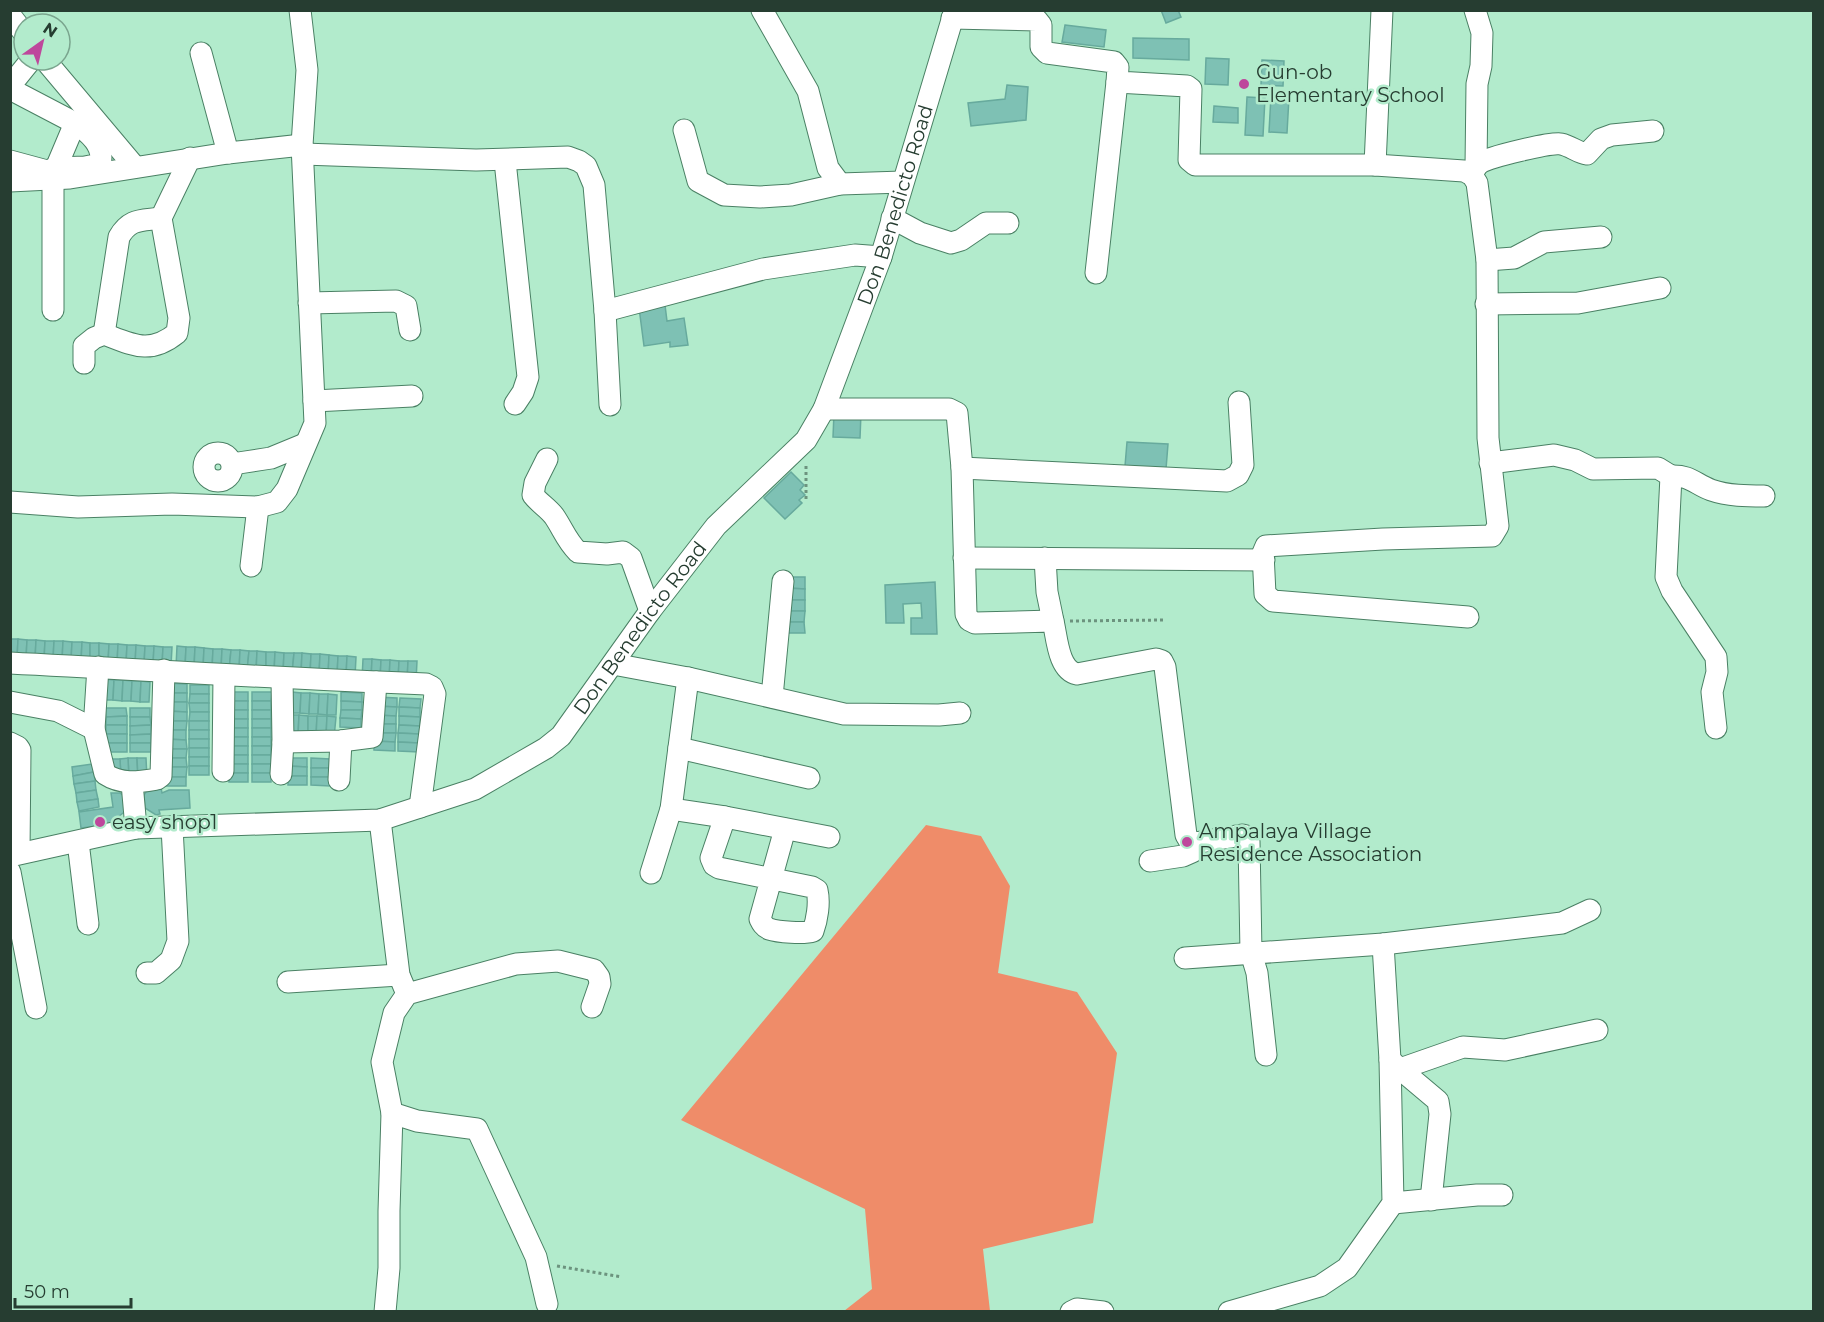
<svg xmlns="http://www.w3.org/2000/svg" width="1824" height="1322" viewBox="0 0 1824 1322" font-family="Montserrat,sans-serif">
	<style>
		.green { fill: #ef8c69 }
		.building { fill: #7ec1b4; stroke: #67aa9d; stroke-width: 1.5 }
		.lines { fill: none; stroke-linecap: round; stroke-linejoin: round }
		.minor-casing { stroke: #4a8064; stroke-width: 23 }
		.path { stroke: #6c937e; stroke-width: 3; stroke-dasharray: 3 3; stroke-linecap: butt }
		.minor { stroke: #fff; stroke-width: 21 }
		.poi-dot { fill: #be479c; stroke: #b2ebcc; stroke-width: 2 }
		.labels { text-anchor: middle; stroke-width: 5; stroke-linejoin: round; paint-order: stroke }
		.poi-label { font-size: 20px; fill: #263d31; stroke: #b2ebcc; text-anchor: start }
		.street-label { font-size: 20px; fill: #263d31; stroke: #b2ebcc }
	</style>
	<rect width="100%" height="100%" fill="#b2ebcc"/>
	<!-- green -->
	<path class="green" d="M926,825l55,11 29,50 -12,87 79,19 40,61 -24,170 -110,26 7,62h-146l28,-22 -7,-80 -184,-89z"/>
	<!-- building -->
	<g class="building">
		<path d="M1161,10h17l3,7 -15,6z"/>
		<path d="M1065,25l41,5 -2,17 -42,-5z"/>
		<path d="M1133,38l56,1v21l-56,-2z"/>
		<path d="M1206,58l23,1 -1,26 -23,-1z"/>
		<path d="M1262,60l22,1 -1,25 -22,-1z"/>
		<path d="M1007,85l21,2 -2,33 -55,6 -3,-23 37,-4z"/>
		<path d="M1271,96l18,1 -2,36 -18,-1z"/>
		<path d="M1247,97l18,1 -2,38 -18,-1z"/>
		<path d="M1214,106l24,2v15l-25,-1z"/>
		<path d="M664,297l3,24 17,-3 4,27 -18,2v-5l-26,4 -6,-46z"/>
		<path d="M834,413h27l-1,25 -27,-1z"/>
		<path d="M1127,442l41,2 -2,25 -41,-3z"/>
		<path d="M791,472l13,13 -4,5 5,5 -6,5 3,3 -17,16 -21,-21z"/>
		<path d="M787,577h18v12l-18,-1z"/>
		<path d="M935,582l2,52h-26v-16h11l-1,-15 -18,1 1,19h-18l-1,-38z"/>
		<path d="M787,588l18,1v11h-18z"/>
		<rect x="787" y="600" width="18" height="11"/>
		<path d="M787,611h18l-1,11h-17z"/>
		<path d="M787,622h17l1,11h-19z"/>
		<path d="M10,639h8l-1,20 -7,-1z"/>
		<path d="M18,639l9,1 -1,19h-9z"/>
		<path d="M27,640h9l-1,20 -9,-1z"/>
		<path d="M36,640l9,1 -1,19h-9z"/>
		<path d="M45,641h9l-1,19h-9z"/>
		<path d="M54,641h9l-1,20 -9,-1z"/>
		<path d="M63,641l9,1 -1,19h-9z"/>
		<path d="M72,642h10l-1,20 -10,-1z"/>
		<path d="M82,642l8,1v19h-9z"/>
		<path d="M90,643h9v20l-9,-1z"/>
		<path d="M99,643l10,1 -1,19h-9z"/>
		<path d="M109,644h9l-1,20 -9,-1z"/>
		<path d="M118,644l9,1 -1,19h-9z"/>
		<path d="M127,645h9l-1,20 -9,-1z"/>
		<path d="M136,645l9,1 -1,19h-9z"/>
		<path d="M145,646h9l-1,19h-9z"/>
		<path d="M154,646l9,1 -1,19 -9,-1z"/>
		<path d="M177,646l9,1 -1,21 -9,-1z"/>
		<path d="M163,647h9l-1,19h-9z"/>
		<path d="M186,647h9l-1,21h-9z"/>
		<path d="M195,647l9,1 -1,21 -9,-1z"/>
		<path d="M204,648l9,1 -1,20h-9z"/>
		<path d="M213,649h9l-1,21 -9,-1z"/>
		<path d="M222,649l9,1 -2,20h-8z"/>
		<path d="M231,650h9l-1,21 -10,-1z"/>
		<path d="M240,650l9,1 -2,20h-8z"/>
		<path d="M249,651h8l-1,21 -9,-1z"/>
		<path d="M257,651l9,1v20h-10z"/>
		<path d="M266,652h9l-1,21 -8,-1z"/>
		<path d="M275,652l9,1 -1,20h-9z"/>
		<path d="M284,653h10l-2,21 -9,-1z"/>
		<path d="M294,653h8l-1,21h-9z"/>
		<path d="M302,653l9,1 -1,21 -9,-1z"/>
		<path d="M311,654h9l-1,21h-9z"/>
		<path d="M320,654l9,1 -1,21 -9,-1z"/>
		<path d="M329,655l9,1 -1,20h-9z"/>
		<path d="M338,656h9l-1,21 -9,-1z"/>
		<path d="M347,656l9,1 -1,20h-9z"/>
		<path d="M363,659h9l-1,21 -9,-1z"/>
		<path d="M372,659l9,1 -1,20h-9z"/>
		<path d="M381,660h9l-1,21 -9,-1z"/>
		<path d="M390,660l9,1 -1,20h-9z"/>
		<path d="M399,661h9l-1,21 -9,-1z"/>
		<path d="M408,661h9l-1,21h-9z"/>
		<path d="M105,679l9,1 -1,20h-9z"/>
		<path d="M114,680h9l-1,21 -9,-1z"/>
		<path d="M123,680l9,1 -1,20h-9z"/>
		<path d="M132,681h9l-1,21 -9,-1z"/>
		<path d="M141,681l9,1 -1,20h-9z"/>
		<path d="M166,683l21,1v9h-21z"/>
		<rect x="190" y="685" width="19" height="9"/>
		<rect x="229" y="692" width="19" height="9"/>
		<path d="M252,692h20l-1,9h-19z"/>
		<path d="M292,692l9,1 -1,20h-9z"/>
		<path d="M341,692l21,1v9l-21,-1z"/>
		<rect x="166" y="693" width="21" height="9"/>
		<path d="M301,693h9l-1,21 -9,-1z"/>
		<path d="M310,693l9,1 -1,20h-9z"/>
		<path d="M190,694h19v9h-20z"/>
		<path d="M319,694h9l-1,21 -9,-1z"/>
		<path d="M328,694l9,1 -1,20h-9z"/>
		<path d="M376,697l21,1v9l-22,-1z"/>
		<path d="M400,698l21,1 -1,9 -21,-1z"/>
		<rect x="229" y="701" width="19" height="9"/>
		<rect x="252" y="701" width="19" height="9"/>
		<path d="M341,701l21,1v8h-21z"/>
		<path d="M166,702h21v10l-21,-1z"/>
		<path d="M189,703h20v9h-19z"/>
		<path d="M375,706l22,1 -1,9 -21,-1z"/>
		<path d="M399,707l21,1v9l-21,-1z"/>
		<path d="M105,708h21l1,8 -21,1z"/>
		<rect x="130" y="708" width="20" height="9"/>
		<rect x="229" y="710" width="19" height="9"/>
		<rect x="252" y="710" width="19" height="9"/>
		<path d="M341,710h21l-1,9 -21,-1z"/>
		<path d="M166,711l21,1v9h-21z"/>
		<path d="M190,712h19v9h-20z"/>
		<path d="M291,715h8l-1,21 -9,-1z"/>
		<path d="M299,715l9,1v20h-10z"/>
		<path d="M375,715l21,1v8h-21z"/>
		<path d="M127,716v9h-21v-8z"/>
		<path d="M308,716h9l-1,21 -8,-1z"/>
		<path d="M317,716h10l-1,21h-10z"/>
		<path d="M327,716l9,1 -2,21 -8,-1z"/>
		<path d="M399,716l21,1v9l-21,-1z"/>
		<path d="M130,717h20l1,8 -21,1z"/>
		<path d="M340,718l21,1v9l-21,-1z"/>
		<rect x="229" y="719" width="19" height="9"/>
		<rect x="252" y="719" width="19" height="9"/>
		<path d="M166,721h21l-1,9h-20z"/>
		<rect x="189" y="721" width="20" height="9"/>
		<rect x="375" y="724" width="21" height="9"/>
		<rect x="106" y="725" width="21" height="9"/>
		<path d="M151,725v9l-21,1v-9z"/>
		<path d="M399,725l21,1 -1,8 -21,-1z"/>
		<rect x="229" y="728" width="19" height="9"/>
		<rect x="252" y="728" width="19" height="9"/>
		<path d="M166,730h20v10l-20,-1z"/>
		<rect x="189" y="730" width="20" height="9"/>
		<path d="M375,733h21l-1,9 -21,-1z"/>
		<path d="M398,733l21,1v9l-21,-1z"/>
		<rect x="106" y="734" width="21" height="9"/>
		<path d="M151,734v9h-21v-8z"/>
		<rect x="229" y="737" width="19" height="9"/>
		<rect x="252" y="737" width="19" height="9"/>
		<path d="M166,739l20,1 1,9h-21z"/>
		<rect x="189" y="739" width="20" height="9"/>
		<path d="M374,741l21,1v9l-21,-1z"/>
		<path d="M398,742l21,1v9l-21,-1z"/>
		<rect x="106" y="743" width="21" height="9"/>
		<rect x="130" y="743" width="21" height="9"/>
		<rect x="229" y="746" width="19" height="9"/>
		<rect x="252" y="746" width="19" height="9"/>
		<rect x="189" y="748" width="20" height="9"/>
		<path d="M166,749h21l-1,9h-20z"/>
		<rect x="229" y="755" width="19" height="9"/>
		<path d="M252,755h19l1,9h-20z"/>
		<rect x="189" y="757" width="20" height="9"/>
		<path d="M128,758h9l1,21h-9z"/>
		<path d="M128,758l1,21 -8,-1 -1,-19z"/>
		<path d="M137,758h9l1,21h-9z"/>
		<path d="M166,758h20l1,9h-21z"/>
		<path d="M288,758h19v9l-19,-1z"/>
		<path d="M311,758l19,1v9h-19z"/>
		<path d="M111,759h9l1,19h-7z"/>
		<path d="M92,764l2,8 -21,4 -1,-9z"/>
		<rect x="229" y="764" width="19" height="9"/>
		<path d="M252,764h20l-1,9h-19z"/>
		<rect x="189" y="766" width="20" height="9"/>
		<path d="M288,766l19,1v9h-19z"/>
		<path d="M166,767h21l-1,10h-20z"/>
		<rect x="311" y="768" width="19" height="9"/>
		<path d="M94,772l1,9 -21,3 -1,-8z"/>
		<rect x="229" y="773" width="19" height="9"/>
		<rect x="252" y="773" width="19" height="9"/>
		<rect x="288" y="776" width="19" height="9"/>
		<rect x="166" y="777" width="20" height="9"/>
		<path d="M311,777h19v9l-19,-1z"/>
		<path d="M95,781l1,9 -20,3 -2,-9z"/>
		<path d="M161,788l1,5 7,-3h20l1,18 -31,2 1,4 -4,1 -11,-7 -1,-13 2,-3z"/>
		<path d="M96,790l2,9 -21,3 -1,-9z"/>
		<path d="M111,793h9l4,3 3,14 -13,10 1,4 -34,4 -2,-16 34,-5z"/>
		<path d="M98,799l1,8 -20,4 -2,-9z"/>
	</g>
	<g class="lines">
		<!-- minor casing -->
		<g class="minor-casing">
			<g id="minor">
				<path d="M762,10l46,81 20,77 12,16"/>
				<path d="M1475,10l7,23 -1,33 -4,18 -1,83"/>
				<path d="M10,15l14,18"/>
				<path d="M952,18l85,2 4,5v22l6,6 67,9 4,5 -1,15 70,4 4,3 -2,71 6,5h180l89,6 8,4 5,8 10,77 1,178 10,88 -6,10 -109,3 -117,7 -3,7 2,41 8,7 195,16"/>
				<path d="M201,53l27,100"/>
				<path d="M45,60l90,107"/>
				<path d="M10,86l21,-26"/>
				<path d="M10,89l65,34c14,10 30,23 25,41l-15,3 -29,1 -9,3 -37,-10"/>
				<path d="M684,130l14,51 26,14 36,2 31,-2 49,-11 63,-2"/>
				<path d="M303,154l173,6 92,-3 11,4 7,5 8,19 11,126 5,94"/>
				<path d="M505,161l23,216 -5,15 -8,12"/>
				<path d="M1375,165l7,-155"/>
				<path d="M56,168l19,-45"/>
				<path d="M1472,175c2,-5 4,-9 8,-12 9,-6 71,-21 81,-19 10,2 17,9 26,10l14,-15 11,-4 41,-4"/>
				<path d="M10,181l60,-3 158,-25 74,-8"/>
				<path d="M892,218l28,15 31,10 10,-3 25,-17h22"/>
				<path d="M1487,260l27,-2 30,-16 57,-5"/>
				<path d="M1096,273l21,-191"/>
				<path d="M309,303l87,-2 10,5 4,24"/>
				<path d="M1486,304l92,-1 82,-15"/>
				<path d="M53,310v-130"/>
				<path d="M605,311l158,-42 92,-14 26,2"/>
				<path d="M104,334l15,-97c11,-19 22,-16 42,-19"/>
				<path d="M84,363v-17l10,-8 10,-4c29,11 46,21 73,-1l2,-15 -18,-100 29,-60"/>
				<path d="M314,401l98,-5"/>
				<path d="M824,409h125l8,4 5,55 4,146 3,6 6,3 78,-2c4,16 5,49 24,53l79,-15 6,2 3,6 21,168 3,5 6,3 47,-8 4,1 3,5 2,112 6,20 9,82"/>
				<circle cx="218" cy="467" r="14"/>
				<path d="M547,459l-12,24 -2,12c6,8 15,13 21,21 9,13 12,24 24,36l29,2 16,-2 8,6 19,53"/>
				<path d="M1490,463l64,-8 21,5 18,9 65,-1 13,8 -5,101 6,14 44,66 1,15 -5,20 4,36"/>
				<path d="M232,464l39,-6 34,-14"/>
				<path d="M962,468l265,13 11,-6 5,-10 -4,-63"/>
				<path d="M1671,476c19,-1 24,8 40,14 17,6 37,6 53,6"/>
				<path d="M10,502l68,5 94,-3 86,3 19,-5 10,-13 28,-66 -13,-278 5,-75 -7,-60"/>
				<path d="M964,558l300,2"/>
				<path d="M1045,558l2,34 6,29"/>
				<path d="M251,566l7,-59"/>
				<path d="M10,663c139,7 277,16 416,21l6,3 3,7 -15,113"/>
				<path d="M613,664l75,14 156,36 95,1 21,-2"/>
				<path d="M98,667l-4,62 11,45c17,11 33,8 52,5l4,-3 3,-106"/>
				<path d="M772,697l11,-116"/>
				<path d="M10,702l48,9 36,18"/>
				<path d="M283,742l58,-1 31,-4 4,-55"/>
				<path d="M10,743l8,4 2,3 -1,103"/>
				<path d="M679,748l130,30"/>
				<path d="M223,771l1,-96"/>
				<path d="M281,774l2,-32 -1,-64"/>
				<path d="M339,780l2,-39"/>
				<path d="M132,783l4,45"/>
				<path d="M671,809l54,8 104,20"/>
				<path d="M725,817l-14,41 3,7 5,3 93,19 5,3c3,13 0,30 -4,41 -9,3 -35,1 -44,-2 -5,-2 -7,-6 -9,-10l25,-90"/>
				<path d="M380,820l19,155 8,19"/>
				<path d="M78,842l10,82"/>
				<path id="s1" d="M10,856l126,-28 244,-8 95,-31 71,-41 15,-12 89,-125 66,-85 90,-86 18,-31 57,-152 74,-247"/>
				<path d="M1150,861l33,-5 9,-4 3,-9"/>
				<path d="M10,872l26,136"/>
				<path d="M651,873l20,-64 17,-131"/>
				<path d="M1185,958l198,-14 179,-21 28,-13"/>
				<path d="M147,973h9l15,-13 7,-19 -6,-114"/>
				<path d="M288,982l111,-7"/>
				<path d="M1390,1060l10,9 63,-22 42,3 92,-20"/>
				<path d="M1400,1069l38,32 2,13 -9,86"/>
				<path d="M1393,1203l84,-8h25"/>
				<path d="M547,1304l-11,-47 -59,-128 -60,-8 -25,-8 -10,-51 12,-49 13,-19 109,-30 42,-3 36,9 5,7 1,7 -8,23"/>
				<path d="M385,1312l4,-44v-57l3,-98"/>
				<path d="M1071,1312l6,-3 26,3"/>
				<path d="M1229,1312l91,-26 27,-18 46,-65 -3,-143 -7,-116"/>
			</g>
		</g>
		<!-- path -->
		<g class="path">
			<path d="M806,466v33"/>
			<path d="M1070,621l93,-1"/>
			<path d="M557,1266l65,11"/>
		</g>
		<!-- minor -->
		<use href="#minor" class="minor"/>
	</g>
	<!-- markers -->
	<g class="poi-dot">
		<circle cx="1244" cy="84" r="6"/>
		<circle cx="100" cy="822" r="6"/>
		<circle cx="1187" cy="842" r="6"/>
	</g>
	<g class="labels">
		<!-- poi labels -->
		<g class="poi-label">
			<text x="1256" y="79">Gun-ob<tspan x="1256" dy="23">Elementary School</tspan></text>
			<text x="112" y="829">easy shop1</text>
			<text x="1199" y="838">Ampalaya Village<tspan x="1199" dy="23">Residence Association</tspan></text>
		</g>
		<!-- street labels -->
		<g class="street-label">
			<text dy="7" stroke="none"><textPath href="#s1" startOffset="1212">Don Benedicto Road</textPath></text>
			<text dy="7" stroke="none"><textPath href="#s1" startOffset="708">Don Benedicto Road</textPath></text>
		</g>
	</g>
	<!-- border -->
	<rect width="1824" height="1322" fill="none" stroke="#263d31" stroke-width="24"/>
	<!-- north arrow -->
	<g transform="translate(42 42) rotate(34)"><circle r="28" fill="#b2ebcc" stroke="#7aa58e" stroke-width="1.5"/>
	<path d="M0-4.5L10 22L0 15L-10 22Z" fill="#be479c"/>
	<text y="-9" font-size="16" font-weight="bold" text-anchor="middle" fill="#263d31">N</text>
	</g>
	<!-- scale -->
	<path d="M15 1298v9h116v-9" fill="none" stroke="#263d31" stroke-width="3"/>
	<text x="24" y="1298" font-size="18" fill="#263d31" stroke="#b2ebcc" stroke-width="4.5" paint-order="stroke">50 m</text>
</svg>
